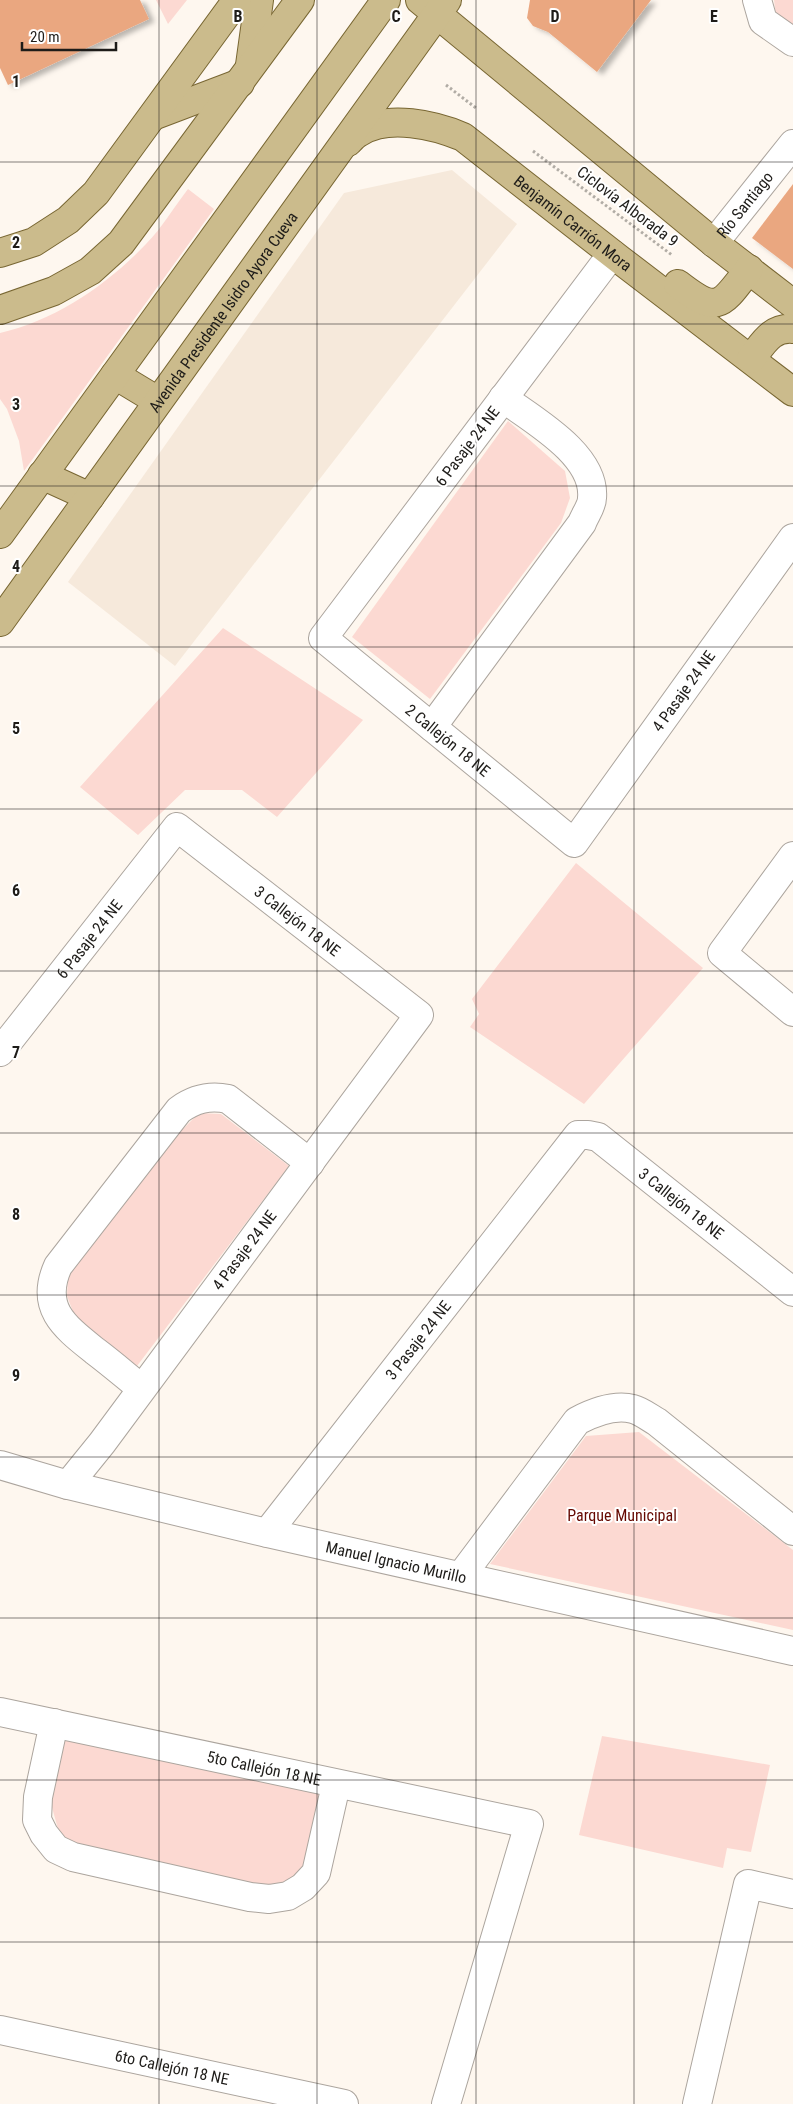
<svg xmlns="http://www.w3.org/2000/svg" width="793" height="2104" viewBox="0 0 793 2104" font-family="'Roboto Condensed',sans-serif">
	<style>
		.built { fill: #f6e9db }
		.green { fill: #fcd9d2 }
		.building { fill: #eaa780; filter: url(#shadow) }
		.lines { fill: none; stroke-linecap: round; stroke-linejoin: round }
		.minor-casing { stroke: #aca59e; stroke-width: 30 }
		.major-casing { stroke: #786632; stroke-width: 30 }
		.path { stroke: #b1aca5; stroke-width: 3; stroke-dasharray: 2.5 2.5; stroke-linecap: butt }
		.minor { stroke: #fff; stroke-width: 28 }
		.major { stroke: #cbbb8c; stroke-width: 28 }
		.grid { fill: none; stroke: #1e1c19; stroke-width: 1; stroke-opacity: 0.55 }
		.labels { text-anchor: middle; stroke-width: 4; stroke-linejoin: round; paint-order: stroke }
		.street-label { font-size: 16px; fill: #1e1c19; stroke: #fff }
		.park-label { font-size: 16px; fill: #650800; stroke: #fff }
		.grid-label { font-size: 16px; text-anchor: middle; font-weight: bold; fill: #1e1c19; stroke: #fff; stroke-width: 4; stroke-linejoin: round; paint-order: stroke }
	</style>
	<defs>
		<filter id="shadow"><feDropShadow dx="5.5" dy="3" stdDeviation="2.5" flood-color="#0004"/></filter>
	</defs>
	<rect width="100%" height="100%" fill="#fef7ef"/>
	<!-- built -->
	<path class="built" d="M452,170l65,54 -342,442 -107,-84 276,-389z"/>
	<!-- green -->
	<g class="green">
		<path d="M156,0h31l-19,24z"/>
		<path d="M774,0h19v28l-17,-12z"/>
		<path d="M188,189l26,20 -190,262 -5,-30 -12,-32 -7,-10v-66c56,-13 107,-48 146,-89 16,-16 28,-37 42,-55z"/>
		<path d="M508,421l57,50 5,27 -9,25 -131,176 -78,-62z"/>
		<path d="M223,628l140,92 -86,97 -35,-27h-57l-47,45 -58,-48z"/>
		<path d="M576,863l127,105 -119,136 -114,-77 9,-13 -7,-15z"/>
		<path d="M199,1113l22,1 68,52 -152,200 -62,-49 -8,-21 1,-23 113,-142z"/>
		<path d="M639,1432l154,118v80l-303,-66 96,-128z"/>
		<path d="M602,1736l168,29 -19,87 -24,-4 -4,20 -144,-33z"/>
		<path d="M65,1738l260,54 -19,76 -17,16 -23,8 -205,-52 -11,-40z"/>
	</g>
	<!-- building -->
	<g class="building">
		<path d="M0,0h140l9,19 -141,66 -8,-17z"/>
		<path d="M530,0h121l-54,72 -49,-40 -15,-6 -6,-8z"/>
		<path d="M793,184v85l-41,-31z"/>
	</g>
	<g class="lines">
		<!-- minor casing -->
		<g class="minor-casing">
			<g id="minor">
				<path d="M757,0l6,21 30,21"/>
				<path id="s1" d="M714,243l79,-99"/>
				<path id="s2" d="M612,254l-289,384 251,205 219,-305"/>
				<path d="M432,727l150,-204c3,-8 10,-17 10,-25 4,-43 -59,-78 -89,-100"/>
				<path d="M793,856l-71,97 71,59"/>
				<path id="s3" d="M0,1052l177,-225 242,188 -317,428 -34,42"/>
				<path d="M141,1388c-15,-12 -30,-25 -46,-37 -30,-24 -56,-43 -37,-85l121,-156c15,-11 30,-15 49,-11l82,64"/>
				<path id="s4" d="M0,1465l68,20 199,48 526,118"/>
				<path id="s5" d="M267,1533l311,-398h10l10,2 195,155"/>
				<path d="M461,1576l116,-155c17,-9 37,-17 56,-12 8,2 17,9 24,13l136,109"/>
				<path id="s6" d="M0,1712l529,112 -83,280"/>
				<path d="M54,1723l-16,74 -1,23 7,14 12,15 17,8 177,40 19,2 19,-3 15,-9 13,-14 20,-88"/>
				<path id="s7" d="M0,2030l344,74"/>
				<path d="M697,2104l51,-220 45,10"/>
			</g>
		</g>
		<!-- major casing -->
		<g class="major-casing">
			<g id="major">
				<path d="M420,0l294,243 79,61"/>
				<path d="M250,65l9,-65"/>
				<path d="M153,116l87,-33"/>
				<path id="s8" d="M348,142c3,-3 7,-8 12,-10 28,-18 75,-7 103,5l156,122 174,133"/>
				<path d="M0,253l34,-11 34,-22 28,-27 141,-193"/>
				<path d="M678,284c40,31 43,22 71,-15"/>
				<path d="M0,310l54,-19 36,-20 31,-28 179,-243"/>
				<path d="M751,359c12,-15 20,-32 42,-30"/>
				<path d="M115,375l43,26"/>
				<path d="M42,475l48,22"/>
				<path d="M0,534l386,-534"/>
				<path id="s9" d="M0,622l447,-622"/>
			</g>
		</g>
		<!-- path -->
		<g class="path">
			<path d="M446,85l30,23"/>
			<path d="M533,151l139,104"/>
		</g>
		<!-- minor -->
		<use href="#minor" class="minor"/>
		<!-- major -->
		<use href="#major" class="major"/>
	</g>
	<!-- grid -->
	<path class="grid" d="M159,0v2104M317,0v2104M476,0v2104M634,0v2104M0,162h793M0,324h793M0,486h793M0,647h793M0,809h793M0,971h793M0,1133h793M0,1295h793M0,1457h793M0,1618h793M0,1780h793M0,1942h793"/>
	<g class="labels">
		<!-- street labels -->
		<g class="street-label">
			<text dy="6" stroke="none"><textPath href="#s1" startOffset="49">Río Santiago</textPath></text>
			<text transform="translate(628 206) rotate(37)" y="6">Ciclovía Alborada 9</text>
			<text dy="6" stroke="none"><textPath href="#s8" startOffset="262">Benjamín Carrión Mora</textPath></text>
			<text dy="6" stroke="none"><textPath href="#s9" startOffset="382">Avenida Presidente Isidro Ayora Cueva</textPath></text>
			<text transform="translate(467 446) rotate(-53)" y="6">6 Pasaje 24 NE</text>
			<text dy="6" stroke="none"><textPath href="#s2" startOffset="992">4 Pasaje 24 NE</textPath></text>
			<text dy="6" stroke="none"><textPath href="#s2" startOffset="642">2 Callejón 18 NE</textPath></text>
			<text dy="6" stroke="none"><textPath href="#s3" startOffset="439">3 Callejón 18 NE</textPath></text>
			<text dy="6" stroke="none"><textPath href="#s3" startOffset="144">6 Pasaje 24 NE</textPath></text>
			<text dy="6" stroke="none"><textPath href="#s5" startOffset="632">3 Callejón 18 NE</textPath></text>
			<text transform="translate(244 1250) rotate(-53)" y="6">4 Pasaje 24 NE</text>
			<text dy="6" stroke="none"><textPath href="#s5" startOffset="245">3 Pasaje 24 NE</textPath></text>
			<text dy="6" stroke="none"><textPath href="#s4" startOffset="408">Manuel Ignacio Murillo</textPath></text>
			<text dy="6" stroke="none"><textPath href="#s6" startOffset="270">5to Callejón 18 NE</textPath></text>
			<text dy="6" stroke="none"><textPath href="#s7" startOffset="176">6to Callejón 18 NE</textPath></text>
		</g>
		<!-- park labels -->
		<g class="park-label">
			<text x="622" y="1521">Parque Municipal</text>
		</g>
	</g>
	<g class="grid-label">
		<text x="238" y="22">B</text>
		<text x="396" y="22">C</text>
		<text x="555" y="22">D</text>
		<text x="714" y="22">E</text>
		<text x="16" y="87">1</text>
		<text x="16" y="248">2</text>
		<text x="16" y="410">3</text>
		<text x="16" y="572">4</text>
		<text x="16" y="734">5</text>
		<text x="16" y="896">6</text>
		<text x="16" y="1058">7</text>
		<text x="16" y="1220">8</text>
		<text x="16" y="1381">9</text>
	</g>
	<!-- scale -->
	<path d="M22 42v8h94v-8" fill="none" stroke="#1e1c19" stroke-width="2.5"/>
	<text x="30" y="42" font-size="15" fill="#1e1c19" stroke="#ffffff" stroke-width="4" paint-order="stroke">20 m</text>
</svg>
